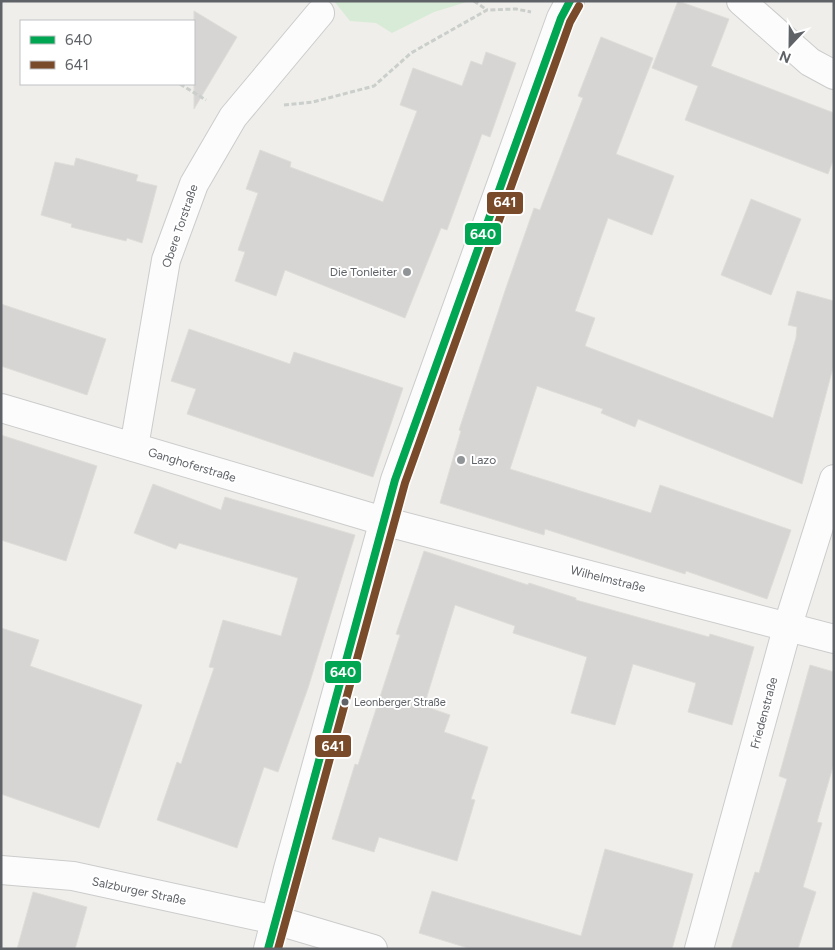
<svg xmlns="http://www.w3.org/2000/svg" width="835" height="950" viewBox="0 0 835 950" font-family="Figtree,sans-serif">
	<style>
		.green { fill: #d8ebd6 }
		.building { fill: #d6d5d3; stroke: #deddd9 }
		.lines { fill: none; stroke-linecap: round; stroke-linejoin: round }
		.minor-casing { stroke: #cbcccc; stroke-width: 30 }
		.tertiary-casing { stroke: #cbcccc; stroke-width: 30 }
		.path { stroke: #cacfcc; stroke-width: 3; stroke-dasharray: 5 2.5; stroke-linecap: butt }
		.minor { stroke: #fdfcfc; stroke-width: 28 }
		.tertiary { stroke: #fdfcfc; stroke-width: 28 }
		.bus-1-casing { stroke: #fff; stroke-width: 11 }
		.bus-2-casing { stroke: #fff; stroke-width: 11 }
		.bus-1 { stroke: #00a651; stroke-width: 8 }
		.bus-2 { stroke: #7a4b2a; stroke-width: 8 }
		.poi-dot { fill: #919496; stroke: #fff; stroke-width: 2 }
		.bus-dot { fill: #5f6368; stroke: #fff; stroke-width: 2 }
		.labels { text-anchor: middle; stroke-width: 4; stroke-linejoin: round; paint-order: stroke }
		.bus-label { font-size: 11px; fill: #5f6368; stroke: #fff; text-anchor: start }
		.street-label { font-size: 12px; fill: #5f6368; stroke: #fff }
		.poi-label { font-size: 12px; fill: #5f6368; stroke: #fff; text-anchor: end }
		.line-badge { stroke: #fff; stroke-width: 2 }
		.badge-label { font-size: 14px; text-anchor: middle; font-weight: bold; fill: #fff }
	</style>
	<rect width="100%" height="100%" fill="#efeeea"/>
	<!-- green -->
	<path class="green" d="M334,1h136l-36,11 -42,21 -16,-10 -26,-2z"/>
	<!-- building -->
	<g class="building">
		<path d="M678,1l51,18 -18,47 123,47v45l-6,16 -143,-54 13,-34 -46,-18z"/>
		<path d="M194,11l43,26 -43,72z"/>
		<path d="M601,37l52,21 -37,96 58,22 -22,59 -44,-17 -33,93 20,7 -10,28 188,72 23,-80 1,-11 -9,-2 9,-34 37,10v63l-32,120 -164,-65 -3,8 -34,-14 2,-4 -66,-23 -27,83 141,44 9,-28 131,45 -24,69 -81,-28 -1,3 -140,-45 -1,6 -104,-32 21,-72 -2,-1 47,-142 28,-80 6,2 43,-112 -5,-2z"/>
		<path d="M486,52l30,11 -26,74 -8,-3 -35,96 -6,-2 -36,90 -120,-48 -9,26 -41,-15 10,-29 -7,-2 20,-57 -12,-4 14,-39 31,12 -1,5 93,35 34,-91 -17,-6 13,-37 49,18 9,-25 11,4z"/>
		<path d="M76,158l62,17 -2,6 21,5 -15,57 -15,-5 -1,3 -55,-14 1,-3 -31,-9 14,-53 19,4z"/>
		<path d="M751,199l50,20 -30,76 -50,-20z"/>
		<path d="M1,304l105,35 -19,56 -86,-29z"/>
		<path d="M189,329l101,35 4,-12 109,36 -30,89 -186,-63 9,-25 -25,-8z"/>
		<path d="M1,435l96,31 -31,95 -65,-21z"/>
		<path d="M153,484l68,26 4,-13 130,38 -47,153 -30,84 -14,-5 -27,81 -80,-28 20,-58 4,2 33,-96 -5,-1 14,-47 58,16 17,-58 -119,-35 -3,6 -42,-16z"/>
		<path d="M424,551l104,34 1,-2 47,15v2l133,37 1,-3 44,13 -22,78 -44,-13 8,-29 -63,-19 -18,61 -44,-12 16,-56 -74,-24 2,-7 -60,-21 -31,101 26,9 -6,17 44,15 -17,52 4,1 -18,61 -78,-24 -5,15 -42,-13 23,-75 3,1 42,-130 -4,-1z"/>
		<path d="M1,628l38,12 -9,26 112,39 -43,123 -98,-34z"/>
		<path d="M810,665l24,7v91l-17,59 5,1 -19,64 13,5 -18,57h-67l24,-77 4,1 28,-94 -8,-3z"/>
		<path d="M605,849l88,25 -21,75h-201l-52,-16 13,-42 149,45z"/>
		<path d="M33,892l54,15 -12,42h-58z"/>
	</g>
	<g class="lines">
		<!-- minor casing -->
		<g class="minor-casing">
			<g id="minor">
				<path d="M741,1l69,61 24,13"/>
				<path d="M1,408l382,113 451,118"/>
				<path d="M134,447l32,-187 28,-76 39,-67 87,-104"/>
				<path d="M1,870l72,6 202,44 98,29"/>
				<path d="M699,949l89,-324 46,-146"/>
			</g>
		</g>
		<!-- tertiary casing -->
		<g class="tertiary-casing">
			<path id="tertiary" d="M268,949l20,-80 107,-389 166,-462 9,-17"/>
		</g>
		<!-- path -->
		<g class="path">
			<path d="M474,1l13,9"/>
			<path d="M180,84l26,16"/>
			<path d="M284,105l29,-3 61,-16 37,-33 76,-43 29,-1 15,3"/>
		</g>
		<!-- minor -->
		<use href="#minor" class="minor"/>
		<!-- tertiary -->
		<use href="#tertiary" class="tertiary"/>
		<!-- bus-1 casing -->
		<g class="bus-1-casing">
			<path id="bus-1" d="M268,949l127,-469 166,-462 9,-17"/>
		</g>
		<!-- bus-2 casing -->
		<g class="bus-2-casing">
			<path id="bus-2" d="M278,949l127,-466 165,-461 9,-16"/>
		</g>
		<!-- bus-1 -->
		<use href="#bus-1" class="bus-1"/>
		<!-- bus-2 -->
		<use href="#bus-2" class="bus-2"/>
	</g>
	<!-- markers -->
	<g class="poi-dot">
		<circle cx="407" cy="272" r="5"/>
		<circle cx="461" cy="460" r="5"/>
	</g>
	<circle class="bus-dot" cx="345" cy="702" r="4.5"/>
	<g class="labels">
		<!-- bus labels -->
		<g class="bus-label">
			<text x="354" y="706">Leonberger Straße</text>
		</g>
		<!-- street labels -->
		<g class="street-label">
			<text transform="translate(180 226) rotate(-71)" y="4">Obere Torstraße</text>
			<text transform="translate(192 465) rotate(17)" y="4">Ganghoferstraße</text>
			<text transform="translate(608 579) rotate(14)" y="4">Wilhelmstraße</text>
			<text transform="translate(764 713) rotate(-75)" y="4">Friedenstraße</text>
			<text transform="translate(139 891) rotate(12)" y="4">Salzburger Straße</text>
		</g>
		<!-- poi labels -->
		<g class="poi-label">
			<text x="397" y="276">Die Tonleiter</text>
			<text x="471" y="464" text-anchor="start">Lazo</text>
		</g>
	</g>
	<g class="line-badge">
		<rect x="486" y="191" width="38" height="24" rx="5" fill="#7a4b2a"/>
		<rect x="464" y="222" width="38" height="24" rx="5" fill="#00a651"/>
		<rect x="324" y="660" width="38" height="24" rx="5" fill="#00a651"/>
		<rect x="314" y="734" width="38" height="24" rx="5" fill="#7a4b2a"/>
	</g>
	<g class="badge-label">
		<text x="505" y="207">641</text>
		<text x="483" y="239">640</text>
		<text x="343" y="677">640</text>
		<text x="333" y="751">641</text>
	</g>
	<!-- border -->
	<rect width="835" height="950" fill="none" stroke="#5f6368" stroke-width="5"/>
	<!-- legend -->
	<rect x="20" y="20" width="175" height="65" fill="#ffffff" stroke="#bfc1c3"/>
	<rect x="30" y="36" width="25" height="8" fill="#00a651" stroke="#bfc1c3"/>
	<text x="65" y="45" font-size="15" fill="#5f6368">640</text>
	<rect x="30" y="61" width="25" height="8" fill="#7a4b2a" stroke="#bfc1c3"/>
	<text x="65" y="70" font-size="15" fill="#5f6368">641</text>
	<!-- north arrow -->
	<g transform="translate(790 45) rotate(202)" stroke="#ffffff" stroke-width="4" paint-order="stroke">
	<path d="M0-4L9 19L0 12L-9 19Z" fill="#5f6368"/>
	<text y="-8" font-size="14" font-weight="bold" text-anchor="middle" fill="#5f6368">N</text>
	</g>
</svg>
